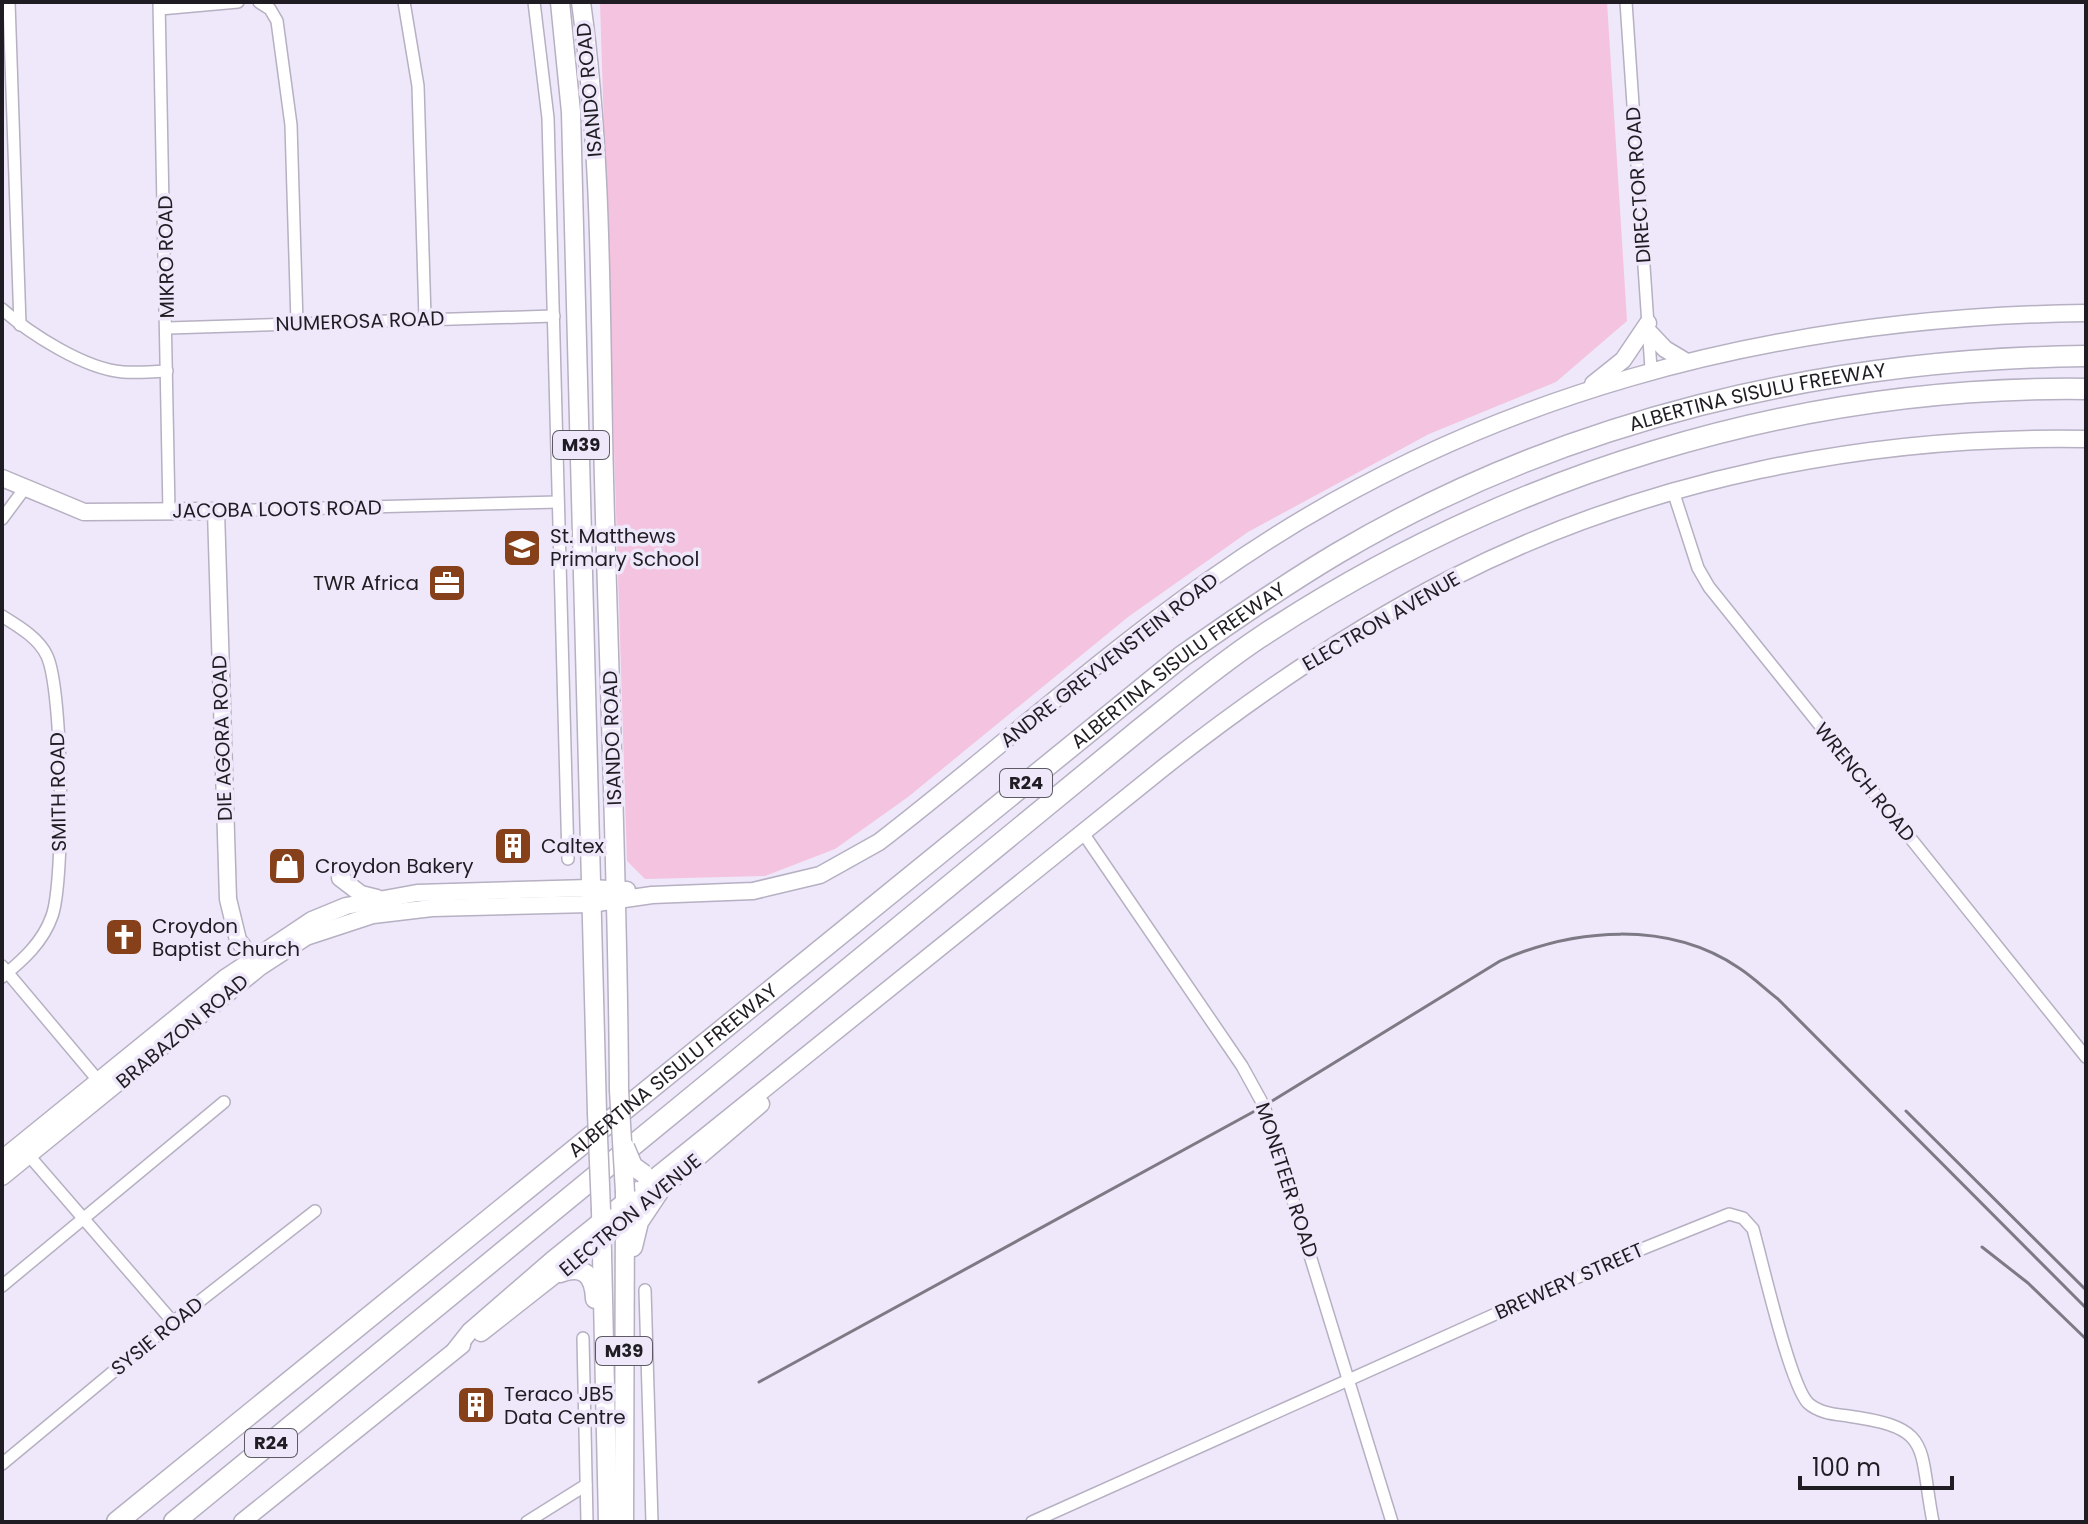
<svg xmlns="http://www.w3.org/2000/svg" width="2088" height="1524" viewBox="0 0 2088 1524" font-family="Poppins,sans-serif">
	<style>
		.green { fill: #f4c3df }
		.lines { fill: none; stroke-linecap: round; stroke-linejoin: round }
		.street-casing { stroke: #b6b0c2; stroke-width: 14 }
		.secondary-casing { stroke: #b6b0c2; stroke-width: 19 }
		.primary-casing { stroke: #b6b0c2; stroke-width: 21 }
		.highway-casing { stroke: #b6b0c2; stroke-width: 23 }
		.street { stroke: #fff; stroke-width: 11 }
		.secondary { stroke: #fff; stroke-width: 16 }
		.primary { stroke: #fff; stroke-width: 18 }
		.highway { stroke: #fff; stroke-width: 20 }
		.rail { stroke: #7e7a85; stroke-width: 3 }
		.primary-bridge-casing { stroke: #b6b0c2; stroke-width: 21; stroke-linecap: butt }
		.primary-bridge { stroke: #fff; stroke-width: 18 }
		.labels { text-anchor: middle; stroke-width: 7; stroke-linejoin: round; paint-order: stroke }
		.shield { fill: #eee8fa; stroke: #5d5a64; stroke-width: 2 }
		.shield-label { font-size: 18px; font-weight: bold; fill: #1f1d23 }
		.street-label { font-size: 20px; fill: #1f1d23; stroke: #eee8fa }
		.poi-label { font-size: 20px; fill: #1f1d23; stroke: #eee8fa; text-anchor: start }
	</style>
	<rect width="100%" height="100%" fill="#eee8fa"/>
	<!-- green -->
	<path class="green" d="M600,2h1007l20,319 -71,61 -127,52 -181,98 -120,85 -220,180 -73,52 -70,27 -120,3 -18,-18z"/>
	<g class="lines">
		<!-- street casing -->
		<g class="street-casing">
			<g id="street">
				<path d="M9,2l11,323"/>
				<path d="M159,2l10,510"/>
				<path d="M259,2l11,7 7,12 14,104 6,198"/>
				<path d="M404,2l14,84 7,232"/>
				<path d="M534,2l14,116 20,741"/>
				<path d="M1626,2l25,367"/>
				<path d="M160,9l78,-7"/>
				<path d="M2,309c28,25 83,60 121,63 14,1 29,0 44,-1"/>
				<path d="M168,328l386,-12"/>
				<path d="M1673,491l25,77 11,19 377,470"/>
				<path d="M216,511l342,-9"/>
				<path d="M2,519l23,-31"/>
				<path d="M2,616c16,10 37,22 45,40 16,34 18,224 5,260 -9,26 -29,44 -50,61"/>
				<path d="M1083,833l159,233 22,40 128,416"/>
				<path d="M2,966l100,119"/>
				<path d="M25,1151l148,171"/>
				<path d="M2,1286l222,-184"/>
				<path d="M645,1290l7,232"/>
				<path d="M583,1338l4,184"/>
				<path d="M2,1464l171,-142 142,-111"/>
				<path d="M527,1522l59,-37"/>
				<path d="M1032,1522l595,-267 102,-41 14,4 10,11c9,32 37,156 55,174 11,10 26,11 40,13 86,12 70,29 85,106"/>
			</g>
		</g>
		<!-- secondary casing -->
		<g class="secondary-casing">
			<g id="secondary">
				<path d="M1648,331l17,18 20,12"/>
				<path d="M1593,384l30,-24 25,-37"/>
				<path d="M2,478l82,34 132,-1 12,388 10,41 19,24"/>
				<path d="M340,878l21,16 16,4"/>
				<path d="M2,1159l223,-181 87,-58 34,-14 71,-13 173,-5 37,2"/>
				<path d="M2,1177l258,-210 46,-30 67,-22 59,-7 158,-4 62,-9 101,-4 67,-16 59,-33c113,-87 219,-184 336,-266 258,-182 558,-259 871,-263"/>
				<path d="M481,1333l145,-114 135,-115"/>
				<path d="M455,1350l15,-19 82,-71 611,-492c90,-71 184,-136 287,-189 195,-100 418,-144 636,-140"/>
				<path d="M242,1522l220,-177"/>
			</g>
		</g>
		<!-- primary casing -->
		<g class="primary-casing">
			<g id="primary">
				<path d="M560,2l11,110 26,1001"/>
				<path d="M581,2c22,157 19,319 23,477 5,204 14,408 15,611"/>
				<path d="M601,1210l7,312"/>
				<path d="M633,1247l6,-25 20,-30"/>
				<path d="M560,1273c23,-8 34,1 35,26"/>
				<path d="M624,1522l1,-330"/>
			</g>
		</g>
		<!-- highway casing -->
		<g class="highway-casing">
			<g id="highway">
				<path id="s1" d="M117,1522l1064,-865c51,-36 103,-72 157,-104 227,-134 486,-194 748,-197"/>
				<path d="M174,1522l965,-792c40,-32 78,-64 120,-92 245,-162 532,-253 827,-249"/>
			</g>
		</g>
		<!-- street -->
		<use href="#street" class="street"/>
		<!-- secondary -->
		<use href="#secondary" class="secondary"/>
		<!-- primary -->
		<use href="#primary" class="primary"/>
		<!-- highway -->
		<use href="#highway" class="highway"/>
		<!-- rail -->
		<g class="rail">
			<path d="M1906,1111l180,179"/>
			<path d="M1982,1247l46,36 58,56"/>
			<path d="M759,1382l505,-276 236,-145c74,-33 168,-41 239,7 14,9 26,21 39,31l308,309"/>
		</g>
		<!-- primary-bridge casing -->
		<g class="primary-bridge-casing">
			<g id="primary-bridge">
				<path d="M619,1090l6,102"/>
				<path d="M597,1113l4,97"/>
				<path d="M625,1147l8,19 11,8"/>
			</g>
		</g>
		<!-- primary-bridge -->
		<use href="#primary-bridge" class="primary-bridge"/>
	</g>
	<!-- icons -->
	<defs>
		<g id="school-square" transform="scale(2)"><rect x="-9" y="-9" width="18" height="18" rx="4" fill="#86411a" stroke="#eee8fa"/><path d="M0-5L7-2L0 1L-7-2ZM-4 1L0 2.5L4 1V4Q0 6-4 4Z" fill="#fff"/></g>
		<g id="office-square" transform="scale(2)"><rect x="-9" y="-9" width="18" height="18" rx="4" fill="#86411a" stroke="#eee8fa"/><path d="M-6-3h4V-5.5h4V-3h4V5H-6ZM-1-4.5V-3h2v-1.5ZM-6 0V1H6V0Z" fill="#fff"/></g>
		<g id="building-square" transform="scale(2)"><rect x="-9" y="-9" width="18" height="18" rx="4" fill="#86411a" stroke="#eee8fa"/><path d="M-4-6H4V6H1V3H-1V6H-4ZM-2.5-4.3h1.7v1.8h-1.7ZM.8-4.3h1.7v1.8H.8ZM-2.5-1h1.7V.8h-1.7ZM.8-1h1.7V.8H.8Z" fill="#fff"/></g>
		<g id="shop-square" transform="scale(2)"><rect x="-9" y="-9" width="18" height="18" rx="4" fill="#86411a" stroke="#eee8fa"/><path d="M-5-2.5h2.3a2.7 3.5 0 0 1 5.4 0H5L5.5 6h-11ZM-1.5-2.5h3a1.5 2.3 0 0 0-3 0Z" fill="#fff"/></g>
		<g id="church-square" transform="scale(2)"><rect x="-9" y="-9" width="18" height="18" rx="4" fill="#86411a" stroke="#eee8fa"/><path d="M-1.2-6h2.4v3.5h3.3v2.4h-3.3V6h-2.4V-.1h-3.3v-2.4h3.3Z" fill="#fff"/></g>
	</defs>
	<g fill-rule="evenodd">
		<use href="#school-square" x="522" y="548"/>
		<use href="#office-square" x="447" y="583"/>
		<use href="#building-square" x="513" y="846"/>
		<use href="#shop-square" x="287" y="866"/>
		<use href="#church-square" x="124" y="937"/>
		<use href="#building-square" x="476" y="1405"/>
	</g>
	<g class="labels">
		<!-- shield labels -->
		<g class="shield">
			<rect x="553" y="431" width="56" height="28" rx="6"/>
			<rect x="1000" y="769" width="52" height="28" rx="6"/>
			<rect x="596" y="1337" width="56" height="28" rx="6"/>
			<rect x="245" y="1429" width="52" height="28" rx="6"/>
		</g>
		<g class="shield-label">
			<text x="581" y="451">M39</text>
			<text x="1026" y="789">R24</text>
			<text x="624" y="1357">M39</text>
			<text x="271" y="1449">R24</text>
		</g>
		<!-- street labels -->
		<g class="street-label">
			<text transform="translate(589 90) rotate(-95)" y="7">ISANDO ROAD</text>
			<text transform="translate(1638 185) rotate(-94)" y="7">DIRECTOR ROAD</text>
			<text transform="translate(166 257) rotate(-91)" y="7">MIKRO ROAD</text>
			<text transform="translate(360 321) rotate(-2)" y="7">NUMEROSA ROAD</text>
			<text dy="7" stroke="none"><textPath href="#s1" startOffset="2010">ALBERTINA SISULU FREEWAY</textPath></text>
			<text transform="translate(277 509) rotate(-1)" y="7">JACOBA LOOTS ROAD</text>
			<text transform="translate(1381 621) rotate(-30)" y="7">ELECTRON AVENUE</text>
			<text transform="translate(1109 660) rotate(-38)" y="7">ANDRE GREYVENSTEIN ROAD</text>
			<text dy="7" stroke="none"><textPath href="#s1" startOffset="1364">ALBERTINA SISULU FREEWAY</textPath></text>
			<text transform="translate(222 738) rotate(-92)" y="7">DIE AGORA ROAD</text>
			<text transform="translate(612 738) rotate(-92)" y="7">ISANDO ROAD</text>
			<text transform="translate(1865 782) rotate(51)" y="7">WRENCH ROAD</text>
			<text transform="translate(58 792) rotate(-91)" y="7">SMITH ROAD</text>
			<text transform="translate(182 1031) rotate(-40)" y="7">BRABAZON ROAD</text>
			<text dy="7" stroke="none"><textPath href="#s1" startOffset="716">ALBERTINA SISULU FREEWAY</textPath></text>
			<text transform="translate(1287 1180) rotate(72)" y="7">MONETEER ROAD</text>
			<text transform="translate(630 1215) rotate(-40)" y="7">ELECTRON AVENUE</text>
			<text transform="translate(1569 1281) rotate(-24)" y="7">BREWERY STREET</text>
			<text transform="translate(157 1336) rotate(-39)" y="7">SYSIE ROAD</text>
		</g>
		<!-- poi labels -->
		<g class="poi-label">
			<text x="550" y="543">St. Matthews<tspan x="550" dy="23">Primary School</tspan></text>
			<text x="419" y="590" text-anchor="end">TWR Africa</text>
			<text x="541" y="853">Caltex</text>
			<text x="315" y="873">Croydon Bakery</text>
			<text x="152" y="933">Croydon<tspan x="152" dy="23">Baptist Church</tspan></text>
			<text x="504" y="1401">Teraco JB5<tspan x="504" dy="23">Data Centre</tspan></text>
		</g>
	</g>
	<!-- border -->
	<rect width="2088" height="1524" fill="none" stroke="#1f1d23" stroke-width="8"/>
	<!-- scale -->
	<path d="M1800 1476v12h152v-12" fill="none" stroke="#1f1d23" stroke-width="4"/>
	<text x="1812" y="1476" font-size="24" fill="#1f1d23" stroke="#eee8fa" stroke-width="6" paint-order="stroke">100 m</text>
</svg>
